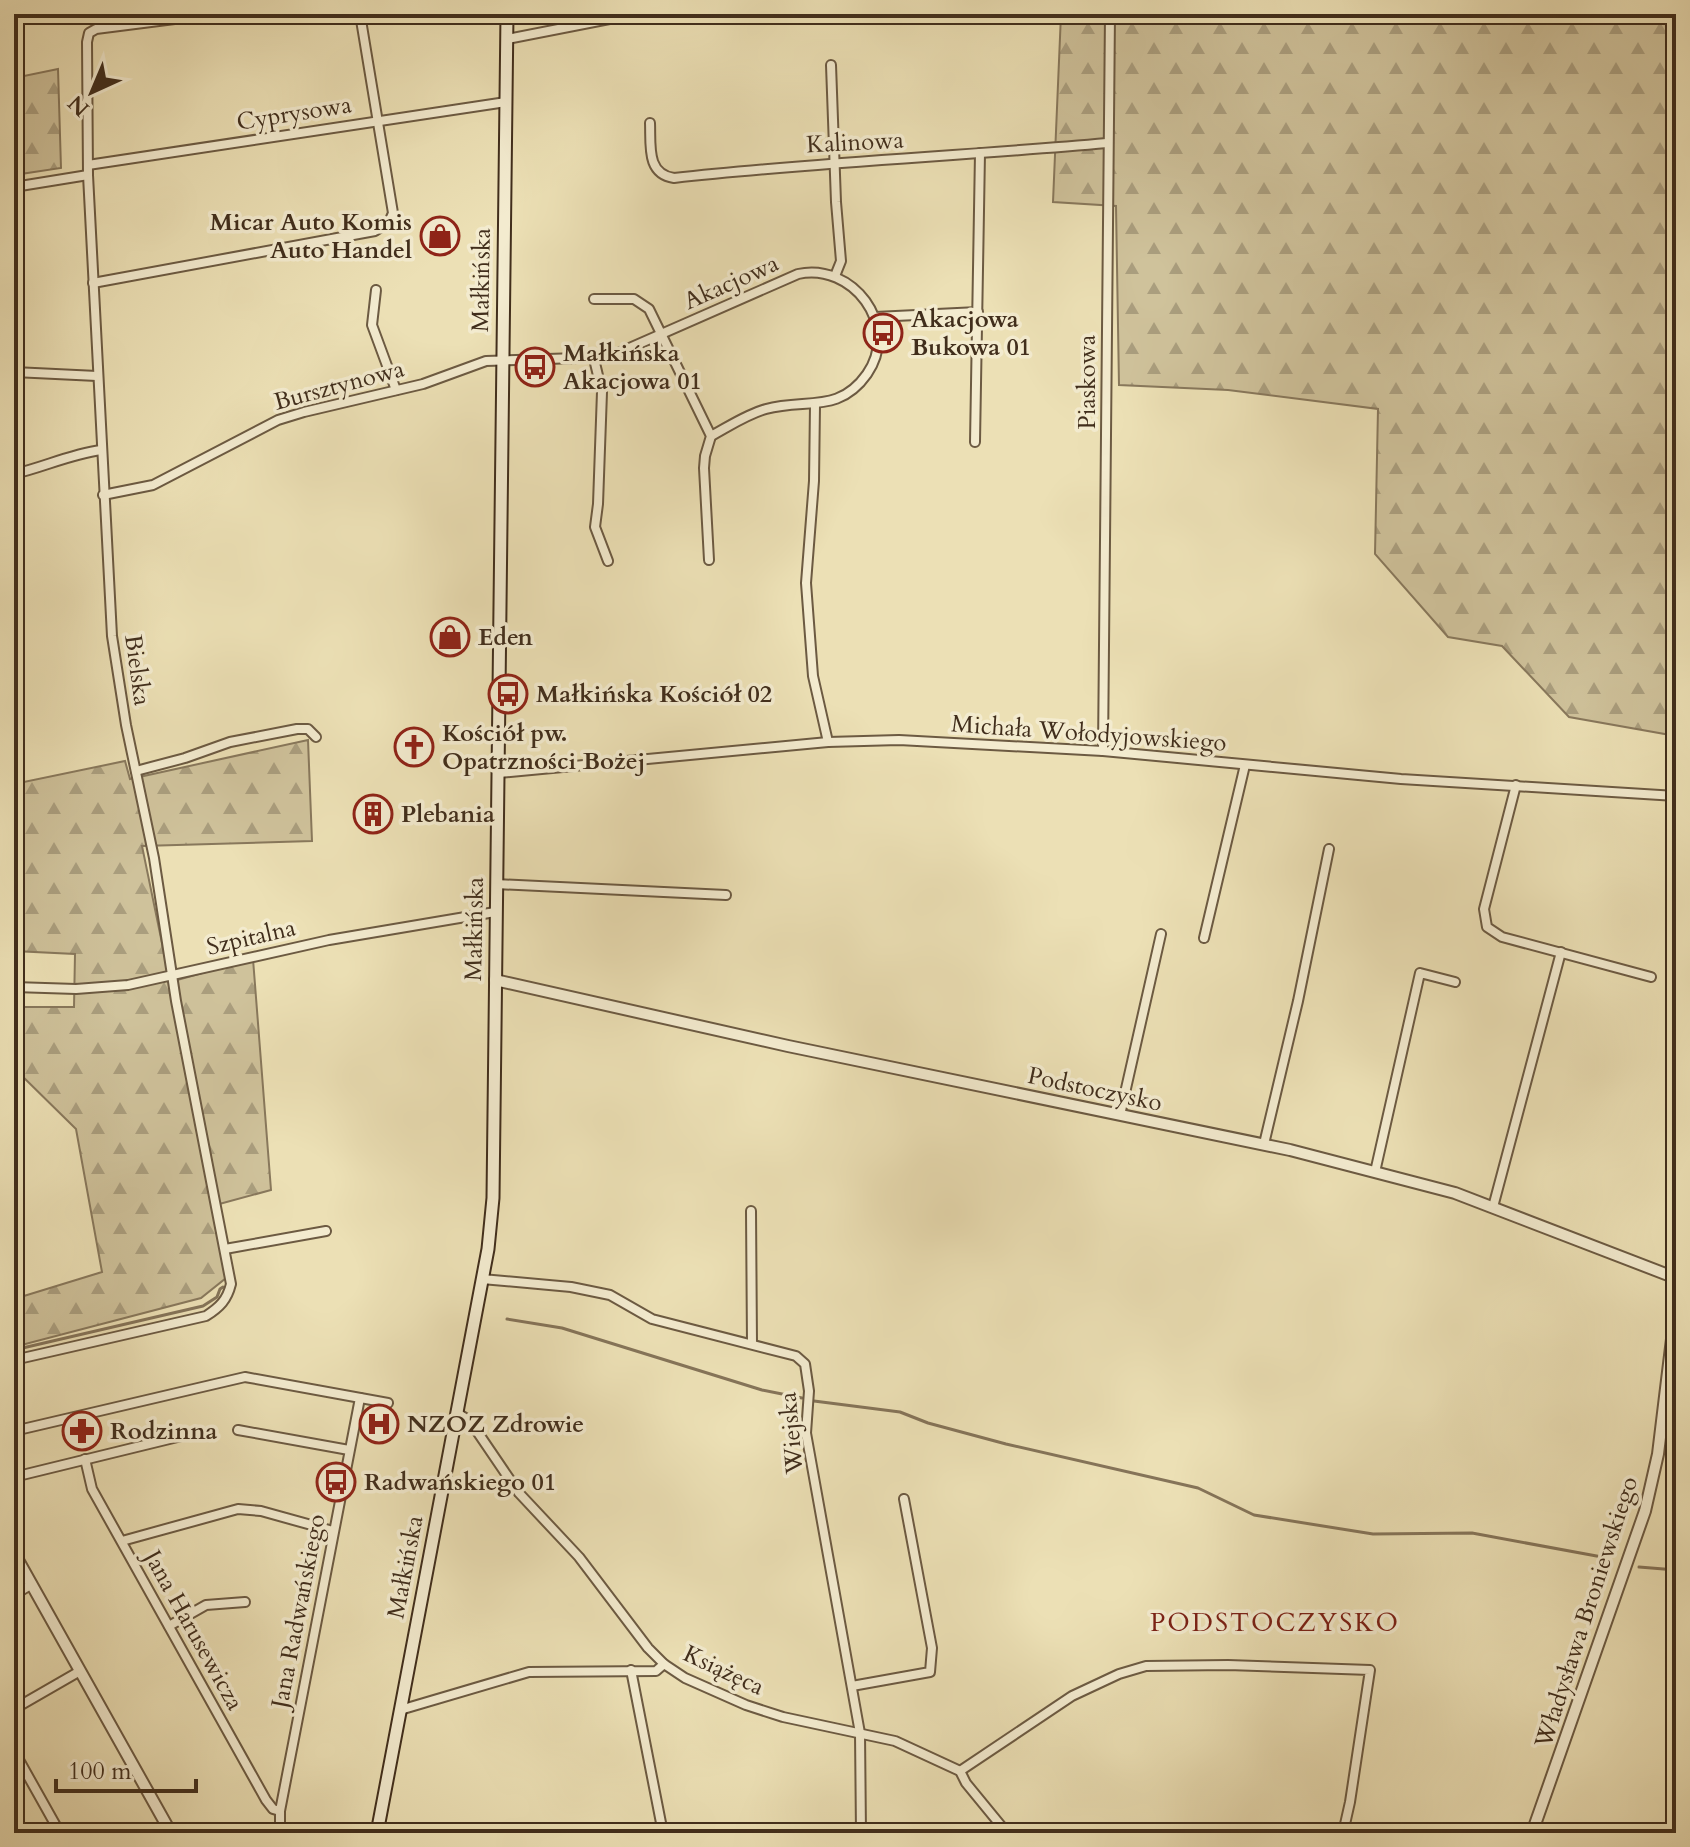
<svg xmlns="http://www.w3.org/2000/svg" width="1690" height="1847" viewBox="0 0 1690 1847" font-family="Cardo,serif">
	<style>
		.forest { fill: url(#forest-firs); stroke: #88785c; stroke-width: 2 }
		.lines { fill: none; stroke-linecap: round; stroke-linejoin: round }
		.stream { stroke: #857459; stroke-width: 3 }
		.minor-casing { stroke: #6c5a42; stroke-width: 12 }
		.tertiary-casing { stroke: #6c5a42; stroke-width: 14 }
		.secondary-casing { stroke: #412e1c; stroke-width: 15 }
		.minor { stroke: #f3ebcf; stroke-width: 8 }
		.tertiary { stroke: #f3ebcf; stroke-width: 10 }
		.secondary { stroke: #f3ebcf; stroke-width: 11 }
		.labels { text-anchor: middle; stroke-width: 7; stroke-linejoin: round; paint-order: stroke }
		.street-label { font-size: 24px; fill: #412e1c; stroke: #f3ebcf }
		.poi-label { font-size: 24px; font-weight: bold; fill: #412e1c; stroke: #f3ebcf; text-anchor: start }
		.neighbourhood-label { font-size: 26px; letter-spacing: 2px; fill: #7a1f14; stroke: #f3ebcf }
	</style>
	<defs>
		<pattern id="forest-firs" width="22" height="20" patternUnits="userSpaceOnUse" patternTransform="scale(2)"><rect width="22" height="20" fill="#cfc29b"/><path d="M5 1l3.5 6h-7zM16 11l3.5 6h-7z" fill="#aa9e7e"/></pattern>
	</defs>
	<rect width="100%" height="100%" fill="#ece0b5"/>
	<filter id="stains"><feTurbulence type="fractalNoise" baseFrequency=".0025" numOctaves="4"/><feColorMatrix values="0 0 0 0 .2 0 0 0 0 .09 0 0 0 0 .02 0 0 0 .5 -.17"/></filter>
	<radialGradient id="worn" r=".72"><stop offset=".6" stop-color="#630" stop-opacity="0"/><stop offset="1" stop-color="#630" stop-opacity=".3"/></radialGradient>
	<!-- forest -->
	<g class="forest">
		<path d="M1061,14h615v722l-107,-19 -67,-71 -54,-9 -73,-83 3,-145 -150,-19 -109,-5 -3,-179 -63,-4z"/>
		<path d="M58,69l3,99 -47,7v-97z"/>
		<path d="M308,740l4,101 -170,5 28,136 83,-23 18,231 -59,16 14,72 -25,20 -187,49v-48l88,-27 -26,-143 -62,-61v-61h60l1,-53 -61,-3v-167l111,-23 5,18z"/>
	</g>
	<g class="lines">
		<!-- stream -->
		<g class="stream">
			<path d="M507,1319l55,9 200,62 40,8"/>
			<path d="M14,1350l189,-44 14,-9 3,-8 3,-2"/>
			<path d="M814,1401l86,11 28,11 78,21 192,44 56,27 119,19 99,-1 130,24"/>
			<path d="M1639,1567l37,3"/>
		</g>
		<!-- minor casing -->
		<g class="minor-casing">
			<g id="minor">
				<path d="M507,39l128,-25"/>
				<path d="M831,65l5,137 5,59 -6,15"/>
				<path d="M650,123c1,22 -4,51 24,55 144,-16 289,-22 433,-35"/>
				<path d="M88,165l418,-63"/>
				<path d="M14,187l74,-12"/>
				<path d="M93,283l282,-52 14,-9 4,-9 -33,-199"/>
				<path d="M376,290l-4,35 24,65"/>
				<path d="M594,299h40l15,10 62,127 -6,20 -1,12 5,92"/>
				<path d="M875,317l103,-5"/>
				<path d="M594,359l8,33 -4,112 -3,23 13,34"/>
				<path d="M14,372l83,4"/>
				<path d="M815,405l-1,76 -8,102 7,93 15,66"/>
				<path d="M975,442l5,-289"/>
				<path d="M14,474c30,-7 57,-20 87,-24"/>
				<path d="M103,495l50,-10 125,-65 26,-8 119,-28 63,-23 123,-4 189,-83c54,-12 103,51 69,100 -28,40 -61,24 -101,35 -19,5 -38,18 -55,27"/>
				<path d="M1103,751l7,-737"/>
				<path d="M136,771l49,-13 45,-16 67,-13h11l8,8"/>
				<path d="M499,773l329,-31 71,-2 204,11 298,28 275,17"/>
				<path d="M1516,785l-32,124 3,18 15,10 149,40"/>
				<path d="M496,884l230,11"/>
				<path d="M1204,938l41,-173"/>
				<path d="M14,987l62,2 52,-4 201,-45 166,-28"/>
				<path d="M1120,1115l41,-181"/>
				<path d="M1264,1144l34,-143 31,-152"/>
				<path d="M1375,1172l45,-199 35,9"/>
				<path d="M1493,1207l68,-255"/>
				<path d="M751,1211l1,132"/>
				<path d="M225,1249l101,-18"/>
				<path d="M482,1279l89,8 39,8 42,24 144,37 9,8 4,27 -3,42 54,300 1,100"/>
				<path d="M14,1360l192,-44c14,-9 21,-16 25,-32l-55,-283 -22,-143 -28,-133 -14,-89 -24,-461 -1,-133 2,-9 7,-4 118,-15"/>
				<path d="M456,1412l14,9 49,72 60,64 69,91 16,16 21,14 61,27 37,12 112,24 65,30 6,12 41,50"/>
				<path d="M238,1430l111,20"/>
				<path d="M14,1431l231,-54 143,26"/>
				<path d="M85,1459l7,30 174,311 7,9 7,2"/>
				<path d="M14,1477l180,-44"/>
				<path d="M122,1541l116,-32 23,2 72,20"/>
				<path d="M14,1595l18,-11"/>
				<path d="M169,1626l37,-21 39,-3"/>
				<path d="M631,1670l32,163"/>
				<path d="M852,1686l78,-14 2,-24 -28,-149"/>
				<path d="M14,1709l66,-38"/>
				<path d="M400,1710l129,-38 127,-1 8,-7"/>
				<path d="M14,1751l46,82"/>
				<path d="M960,1771l112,-75 47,-22 27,-8 82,-1 142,5 -20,132 -7,31"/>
				<path d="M280,1833v-22l80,-413"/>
			</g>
		</g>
		<!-- tertiary casing -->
		<g class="tertiary-casing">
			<g id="tertiary">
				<path d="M495,980l293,66 502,104 165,43 221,85"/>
				<path d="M14,1553l157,280"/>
				<path d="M1532,1833l113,-322 13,-57 18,-148"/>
			</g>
		</g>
		<!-- secondary casing -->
		<g class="secondary-casing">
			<path id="secondary" d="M377,1833l111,-584 5,-51 14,-1184"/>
		</g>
		<!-- minor -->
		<use href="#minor" class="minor"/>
		<!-- tertiary -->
		<use href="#tertiary" class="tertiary"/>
		<!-- secondary -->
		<use href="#secondary" class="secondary"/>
	</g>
	<!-- icons -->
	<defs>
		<g id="shop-ring" transform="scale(2)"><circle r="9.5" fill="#f3ebcf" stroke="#8f2418" stroke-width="1.5"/><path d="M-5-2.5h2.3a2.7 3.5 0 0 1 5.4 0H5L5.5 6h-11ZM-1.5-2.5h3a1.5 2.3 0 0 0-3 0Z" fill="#8f2418"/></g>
		<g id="bus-ring" transform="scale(2)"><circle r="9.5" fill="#f3ebcf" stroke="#8f2418" stroke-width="1.5"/><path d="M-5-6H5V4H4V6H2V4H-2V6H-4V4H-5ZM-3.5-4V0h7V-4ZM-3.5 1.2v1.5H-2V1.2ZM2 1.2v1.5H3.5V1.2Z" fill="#8f2418"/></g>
		<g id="church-ring" transform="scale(2)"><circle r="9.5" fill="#f3ebcf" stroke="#8f2418" stroke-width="1.5"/><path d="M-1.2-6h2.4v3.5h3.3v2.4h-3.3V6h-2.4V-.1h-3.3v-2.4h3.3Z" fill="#8f2418"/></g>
		<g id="building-ring" transform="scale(2)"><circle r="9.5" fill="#f3ebcf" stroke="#8f2418" stroke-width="1.5"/><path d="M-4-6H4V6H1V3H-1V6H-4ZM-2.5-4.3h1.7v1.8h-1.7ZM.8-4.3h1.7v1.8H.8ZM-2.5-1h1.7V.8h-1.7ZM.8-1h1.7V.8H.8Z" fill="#8f2418"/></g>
		<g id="hospital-ring" transform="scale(2)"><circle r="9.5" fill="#f3ebcf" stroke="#8f2418" stroke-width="1.5"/><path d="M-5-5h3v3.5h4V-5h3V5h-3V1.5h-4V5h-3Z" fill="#8f2418"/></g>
		<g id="pharmacy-ring" transform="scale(2)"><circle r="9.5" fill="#f3ebcf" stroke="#8f2418" stroke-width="1.5"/><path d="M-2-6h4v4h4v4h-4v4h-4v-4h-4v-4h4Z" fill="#8f2418"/></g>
	</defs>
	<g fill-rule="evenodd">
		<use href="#shop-ring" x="440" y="236"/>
		<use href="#bus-ring" x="883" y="333"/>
		<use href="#bus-ring" x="535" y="367"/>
		<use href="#shop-ring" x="450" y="637"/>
		<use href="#bus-ring" x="508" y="694"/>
		<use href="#church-ring" x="414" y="747"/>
		<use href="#building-ring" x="373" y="814"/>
		<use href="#hospital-ring" x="379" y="1424"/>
		<use href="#pharmacy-ring" x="82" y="1431"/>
		<use href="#bus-ring" x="336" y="1482"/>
	</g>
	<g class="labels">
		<!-- street labels -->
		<g class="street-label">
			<text transform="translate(294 113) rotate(-9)" y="8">Cyprysowa</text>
			<text transform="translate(855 142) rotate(-3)" y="8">Kalinowa</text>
			<text transform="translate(481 280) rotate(-89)" y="8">Małkińska</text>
			<text transform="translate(731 282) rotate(-24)" y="8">Akacjowa</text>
			<text transform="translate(1087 382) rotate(-90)" y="8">Piaskowa</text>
			<text transform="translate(339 385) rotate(-15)" y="8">Bursztynowa</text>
			<text transform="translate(138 670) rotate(82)" y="8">Bielska</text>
			<text transform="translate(1089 733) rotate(4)" y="8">Michała Wołodyjowskiego</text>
			<text transform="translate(474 929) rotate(-89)" y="8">Małkińska</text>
			<text transform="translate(251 937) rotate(-13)" y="8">Szpitalna</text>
			<text transform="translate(1095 1089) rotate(12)" y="8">Podstoczysko</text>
			<text transform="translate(791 1433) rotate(-95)" y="8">Wiejska</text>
			<text transform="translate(405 1567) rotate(-79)" y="8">Małkińska</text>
			<text transform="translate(298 1611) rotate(-79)" y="8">Jana Radwańskiego</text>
			<text transform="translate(1586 1612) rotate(-72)" y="8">Władysława Broniewskiego</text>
			<text transform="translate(194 1630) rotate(61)" y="8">Jana Harusewicza</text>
			<text transform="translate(724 1670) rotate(25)" y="8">Książęca</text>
		</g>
		<!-- poi labels -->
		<g class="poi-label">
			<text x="412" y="230" text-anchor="end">Micar Auto Komis<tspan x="412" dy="28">Auto Handel</tspan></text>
			<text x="911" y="327">Akacjowa<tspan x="911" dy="28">Bukowa 01</tspan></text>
			<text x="563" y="361">Małkińska<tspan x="563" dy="28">Akacjowa 01</tspan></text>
			<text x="478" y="645">Eden</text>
			<text x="536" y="702">Małkińska Kościół 02</text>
			<text x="442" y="741">Kościół pw.<tspan x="442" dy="28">Opatrzności Bożej</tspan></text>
			<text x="401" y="822">Plebania</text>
			<text x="407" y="1432">NZOZ Zdrowie</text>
			<text x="110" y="1439">Rodzinna</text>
			<text x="364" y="1490">Radwańskiego 01</text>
		</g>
		<!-- neighbourhood labels -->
		<g class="neighbourhood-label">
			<text x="1275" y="1631">PODSTOCZYSKO</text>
		</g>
	</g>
	<!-- margin -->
	<rect width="1690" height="1847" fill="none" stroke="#ece0b5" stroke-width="48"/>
	<rect x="16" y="16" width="1658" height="1815" fill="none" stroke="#412e1c" stroke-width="4"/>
	<rect x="24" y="24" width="1642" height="1799" fill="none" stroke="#412e1c" stroke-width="2"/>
	<!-- north arrow -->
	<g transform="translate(92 92) rotate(224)" stroke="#f3ebcf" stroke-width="6" paint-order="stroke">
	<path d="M0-6L14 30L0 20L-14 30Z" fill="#412e1c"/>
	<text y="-12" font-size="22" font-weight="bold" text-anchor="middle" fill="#412e1c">N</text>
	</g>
	<!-- scale -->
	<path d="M56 1779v12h140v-12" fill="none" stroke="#412e1c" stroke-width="4"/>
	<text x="68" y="1779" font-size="24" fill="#412e1c" stroke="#f3ebcf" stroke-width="6" paint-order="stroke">100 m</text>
	<rect width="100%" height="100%" filter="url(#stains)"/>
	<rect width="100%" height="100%" fill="url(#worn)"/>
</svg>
